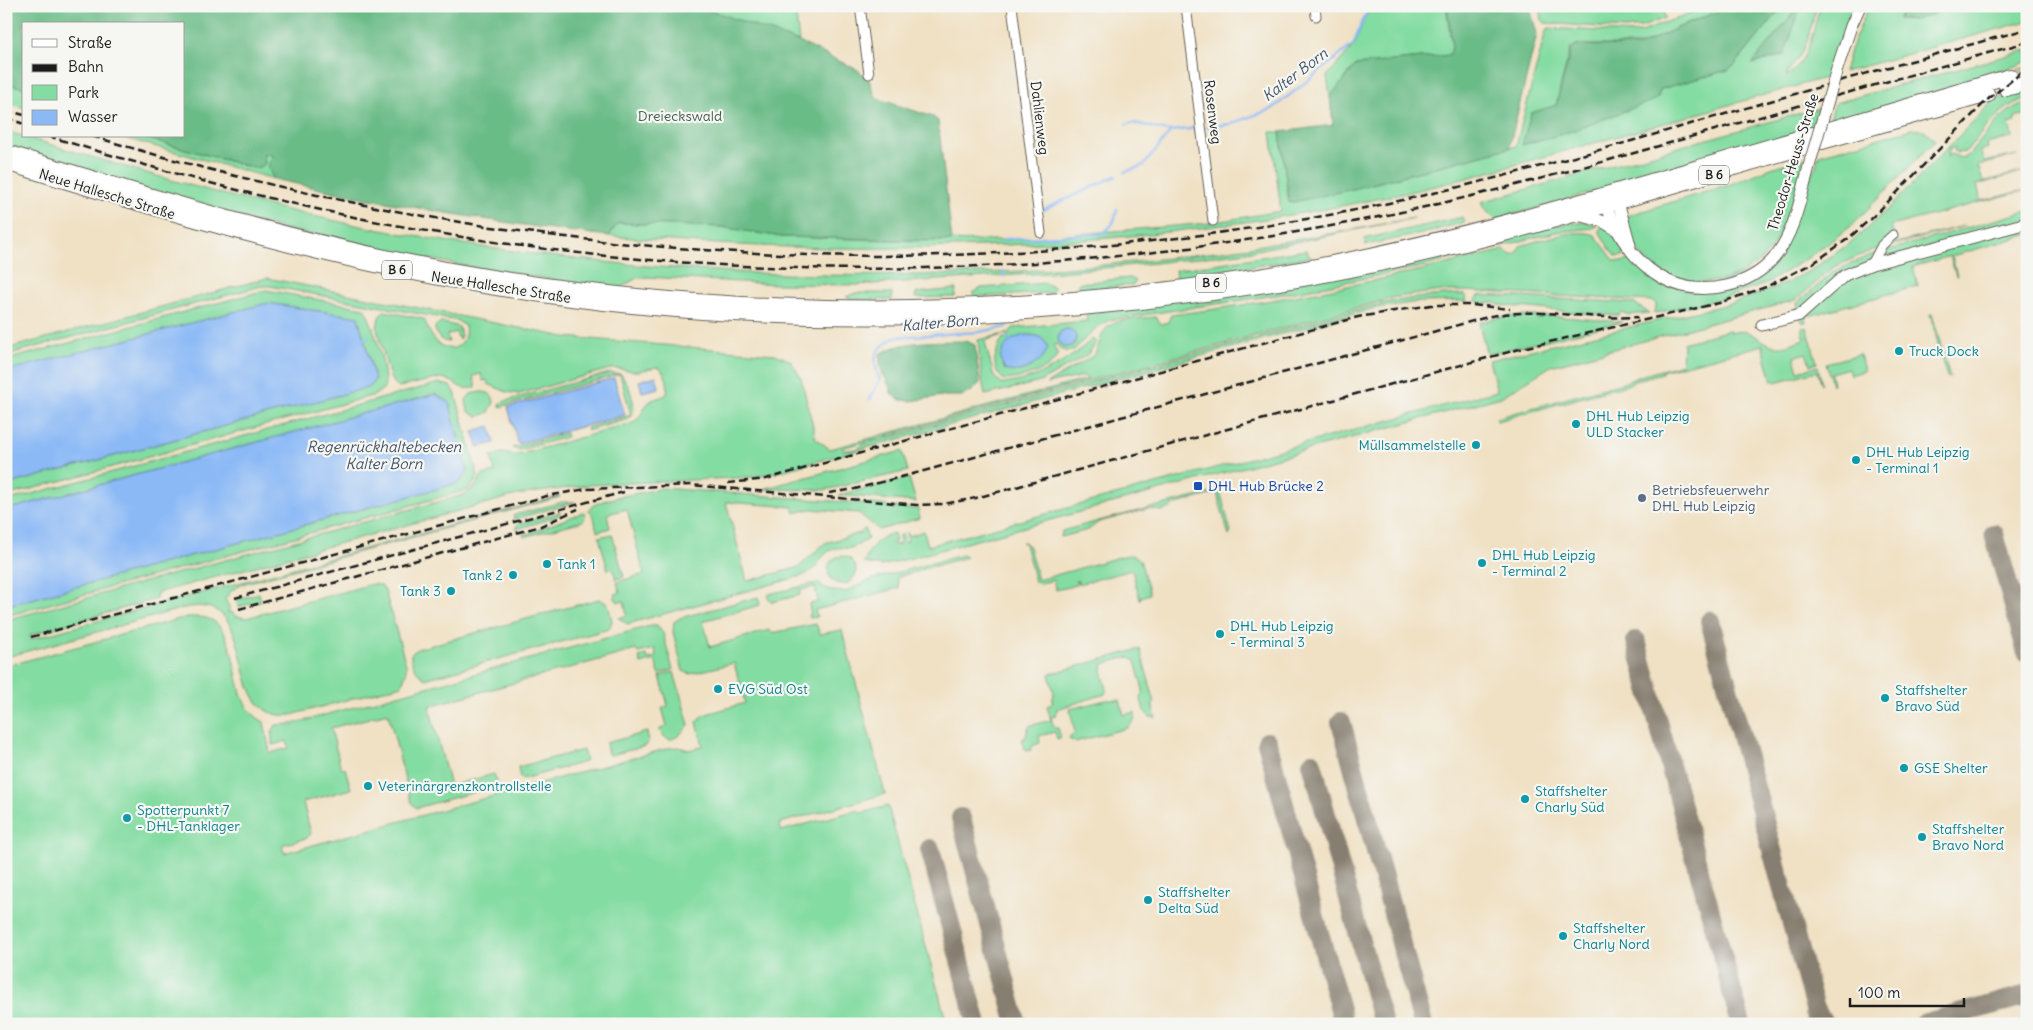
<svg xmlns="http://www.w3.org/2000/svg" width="2033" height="1030" viewBox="0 0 2033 1030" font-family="Delius,sans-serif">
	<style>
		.green { fill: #83dca1; stroke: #507c5e }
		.forest { fill: #6abc87; stroke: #436c52 }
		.water { fill: #8bb9f6; stroke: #546a89 }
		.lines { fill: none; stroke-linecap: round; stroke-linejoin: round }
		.stream { stroke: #8bb9f6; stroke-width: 2.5 }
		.taxiway { stroke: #867e70; stroke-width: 20 }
		.primary-tunnel { stroke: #c6baa2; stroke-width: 14; stroke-dasharray: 14 7; stroke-linecap: butt }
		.minor-casing { stroke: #666157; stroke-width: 11 }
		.tertiary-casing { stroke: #666157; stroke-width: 13 }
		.primary-casing { stroke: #666157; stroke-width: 16 }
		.minor { stroke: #fff; stroke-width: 9 }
		.tertiary { stroke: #fff; stroke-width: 11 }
		.primary { stroke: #fff; stroke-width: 14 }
		.rail { stroke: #1c1c1c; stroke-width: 2.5; stroke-dasharray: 8 4; stroke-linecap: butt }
		.tertiary-bridge-casing { stroke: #666157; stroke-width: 13; stroke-linecap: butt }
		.tertiary-bridge { stroke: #fff; stroke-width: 11 }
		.culture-dot { fill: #0f9aa8; stroke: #f6f6f2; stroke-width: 2 }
		.transit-dot { fill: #1a4fb4; stroke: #f6f6f2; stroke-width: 2 }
		.service-dot { fill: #5c6f8a; stroke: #f6f6f2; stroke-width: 2 }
		.labels { text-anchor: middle; stroke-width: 4.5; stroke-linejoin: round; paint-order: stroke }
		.shield { fill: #f6f6f2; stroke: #5d5d5c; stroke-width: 1 }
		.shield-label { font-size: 12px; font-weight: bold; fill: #1c1c1c }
		.street-label { font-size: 14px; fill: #1c1c1c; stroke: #f6f6f2 }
		.park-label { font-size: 14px; fill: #405f4b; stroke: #f6f6f2 }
		.culture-label { font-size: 14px; fill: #0d838f; stroke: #f6f6f2; text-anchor: start }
		.transit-label { font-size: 14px; fill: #164399; stroke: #f6f6f2; text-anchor: start }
		.service-label { font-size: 14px; fill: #4e5e75; stroke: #f6f6f2; text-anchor: start }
		.water-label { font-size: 15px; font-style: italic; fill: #435368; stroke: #f6f6f2 }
	</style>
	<rect width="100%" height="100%" fill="#f6f6f2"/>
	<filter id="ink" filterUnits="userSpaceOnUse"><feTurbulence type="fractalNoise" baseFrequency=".02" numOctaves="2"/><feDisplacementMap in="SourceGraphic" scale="10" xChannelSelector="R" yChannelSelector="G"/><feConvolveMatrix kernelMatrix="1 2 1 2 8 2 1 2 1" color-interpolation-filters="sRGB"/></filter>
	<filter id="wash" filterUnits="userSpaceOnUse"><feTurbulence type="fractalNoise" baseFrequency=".0096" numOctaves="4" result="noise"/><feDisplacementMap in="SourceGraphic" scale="20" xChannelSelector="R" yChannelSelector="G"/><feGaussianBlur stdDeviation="1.12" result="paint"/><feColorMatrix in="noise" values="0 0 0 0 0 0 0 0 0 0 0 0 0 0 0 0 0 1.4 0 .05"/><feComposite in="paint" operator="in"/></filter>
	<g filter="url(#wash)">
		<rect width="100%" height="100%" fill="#f0e1c4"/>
		<!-- green -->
		<g class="green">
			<path d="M699,6h96l4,36z"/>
			<path d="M1372,6h74l6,42 -3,7 -93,10 -26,32 -3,-21 28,-32 8,-23z"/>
			<path d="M1540,6h118l6,6 1,6 -23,9 -17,2 -80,-6 -3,-3z"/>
			<path d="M1707,6h24l-54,22 -36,17h-65l-6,4 -14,56 14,27 86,-33 5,-10 67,-19 7,-5 48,-59h16l-46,58 30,-9 18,-49h16c-5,14 -7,31 -14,44 -3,7 -16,21 -17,26 23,-13 27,-46 34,-70h34l-18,49h-2l-6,22c-78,22 -156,44 -234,66 -66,18 -132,38 -198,52 -259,55 -524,65 -787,41l8,-13 105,4 60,10 142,4 82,-1 204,-17 71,-12 -10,-79h9l9,70 64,-13 163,-43 30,-116 3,-2 82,5 11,-1z"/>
			<path d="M1869,6h37l-8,13 17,1 43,-14h69v15l-183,51 6,-22z"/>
			<path d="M2027,50v11l-7,4 -22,7v2l-170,51 7,-22z"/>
			<path d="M6,83l18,5v20l-18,-6z"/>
			<path d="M2027,90v8c-28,9 -43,33 -62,54l-8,1 -3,-2 2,-4 -6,2 -3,8 4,-3 10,4 7,-2c17,-20 33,-46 59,-54v12l-12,3 1,5 -7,2 3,13 -25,7 1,4 -8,3 4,11 33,-7 -39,11 5,16 38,-10 -44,13 4,16 45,-11 -135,36 5,17 68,-17 -94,25 -36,16 -38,33 -245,66 -50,31 -619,169 -18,-3c6,-15 13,-26 30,-30l2,8 -3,1 1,3 6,-1 -1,-9h4l2,7 3,-1 -2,-8h2l1,3 15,-5 4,15 569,-155 -8,-31 244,-57 54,-20 24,-13 41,-28 38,-35 104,-107z"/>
			<path d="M1819,108l-8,22 -316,90 -12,-13 -2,-5z"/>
			<path d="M1912,129l14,2 9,10 -85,86 -41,30 -44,27 -44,15 -65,14 -3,-1 3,-3v-6l-4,-2 -188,-10h-23l-45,6 -554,151 1,2 14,-1 7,-5 511,-139c29,-6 58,-10 89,-11l3,7 -49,1 -42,6 -594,163 -29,6 -164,8 -72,10 -360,98 -1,6 -126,36 1,4 529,-143v1l-318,87 -10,6 -7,9 5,10 -2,2v2l4,-1 4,4 10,2 126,-34 9,1 4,6 21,74v8l-4,12 -111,30c-73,8 -24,-125 -107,-107l-178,49v-37l457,-125 12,-8 7,-12 13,-3 -4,-16 11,-3 16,2 115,-32c8,-5 9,-13 15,-20 5,-5 12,-5 18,-8 4,-9 0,-22 -7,-28 -7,0 -13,3 -20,4 -10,1 -19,-4 -29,-2l-91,25 -12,-2 -19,-8 -1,-4 -4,1 -2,-7 -8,2 3,11c-18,6 -19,-7 -35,-9l-42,9 -7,-6 -2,-4 -13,-48 2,-12 5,-6 40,8c4,9 8,22 18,27 15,8 26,-6 23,-20l-7,-5 -188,-35h-9l-255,69v-6l261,-71 298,59 210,17 16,7 10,17 15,61 14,10 258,-70 -4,-3 -38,8 47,-28c7,-8 6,-18 12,-26 9,-13 36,-11 50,-13l6,7 7,-2 3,-7c113,-14 223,-37 333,-65l7,5 6,-2 3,-7c18,-5 58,-19 75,-11l19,25 7,2 9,-2 19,15 42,17 83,-28 39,-94 2,-1 4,-14z"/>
			<path d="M6,131c124,38 247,75 375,99 237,44 480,57 721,35 105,-9 209,-27 312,-47l-167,34 -92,11 -106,10 -193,12 -79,-1 -131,-7 -9,1 -19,11c-93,-13 -185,-27 -277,-47 -113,-24 -224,-62 -335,-95z"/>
			<path d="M117,136h21l116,32 10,-15 11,3c-9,9 -7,13 -1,23z"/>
			<path d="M1805,158c-9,29 -13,61 -32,88 -31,45 -106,51 -137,2 -6,-9 -7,-21 -10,-32l103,-31 42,-17z"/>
			<path d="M2027,211v24l-75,21 5,20h-1l-6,-20 -37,11 5,19 -113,31 1,5h-4l-5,-19 38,-32 36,-16z"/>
			<path d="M1463,217l2,5 -44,12 -56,11 -1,-6z"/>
			<path d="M1586,222l12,3 -5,3 -37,4 -131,34 -129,26 -187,28 -14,9 -22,22c-7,1 -13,0 -16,-7l-4,2 5,8c-6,17 -38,25 -54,26 -15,-12 -9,-28 -1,-42h6l-3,-4 -19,6 -2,2 9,35 9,7c34,-4 65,-22 89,-45l5,3 -10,13 -47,27 -55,13 -3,-15 -4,-40 31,-7 4,-5 74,-7 -1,-7 471,-89z"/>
			<path d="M1602,225l10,7 12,17 -1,7 -5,1 -6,-4 -13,-22z"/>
			<path d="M1306,250l5,7 -135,22 -1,-9z"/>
			<path d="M1130,278l6,3 -3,4 -55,5 1,-7z"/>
			<path d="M1045,283l10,5 -5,5 -74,4 -3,-4 8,-5z"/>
			<path d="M956,289l-1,8 -40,1 1,-5z"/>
			<path d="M266,290l98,18c8,12 25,67 20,80l-9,7 -369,101v-136z"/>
			<path d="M855,293h37v7l-39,-1 -7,-2z"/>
			<path d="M1480,295l154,8 15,10 -20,2 -8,-3 -2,3h-17l-104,-10 -2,-2h-18l-2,-3z"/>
			<path d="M1930,314h2l18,63h-3z"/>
			<path d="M1515,316h36l71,6 -133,32 -3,-2 -7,-29 17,-5z"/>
			<path d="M440,322l19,5 2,9 -2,4 -3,-8 -9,3 2,7c-8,0 -14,-7 -14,-15z"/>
			<path d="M1807,327l10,36 -7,2 -4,-12 -12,4 4,14 20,-5 4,18 -5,-13 -42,11 -1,-2 -2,1 -10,-37 -2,2 -98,25v2l-25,7 -10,5 -130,36 -1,-3 130,-36 14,-6 42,-12 1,-21 46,-13 1,3c23,-6 26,7 44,13 9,2 23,-5 31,-7l-3,-11z"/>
			<path d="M1860,354l4,17 -14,4 -2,-7 -17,5 2,11 -1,1 -6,-22z"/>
			<path d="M610,373l11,1 8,13 4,14 1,9 -2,5 -6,5 -39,11 -1,-3 45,-13 -11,-41 -120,33v-3l5,-3z"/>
			<path d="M439,383l11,3 5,6 23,84 -5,9 -6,5 -461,126v-115z"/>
			<path d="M480,392c7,0 13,1 14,10l-5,10 -11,5 -10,-6 -2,-11 5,-6z"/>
			<path d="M566,433l1,4 -48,13 -7,-2z"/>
			<path d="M902,451l6,20 -83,19 -62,-1z"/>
			<path d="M909,478l7,24 -77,-7z"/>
			<path d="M662,488l223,17 7,4 3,-2 23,2 2,9 -41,12 -20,-17 -48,-4 -16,4 -2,-6 -67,-5 21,79 52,-14 26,-24 35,-10 5,-5 3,11c-5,3 -12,8 -18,9 -7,1 -12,-2 -19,2 -14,7 -9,18 -29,26l-175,48 -8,-6 8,-3 -3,-14 -6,1 -3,-4v-4l5,-1 -3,-11 27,-8 -17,-65 -20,5 3,14 -13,4 -3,-15 -5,-7c6,-13 59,-17 73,-22z"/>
			<path d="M1220,491l11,41 -2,4 -12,-43 -44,12v2l-12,4 -13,-2 -49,13 -11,8 -27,7 1,-6c52,-15 105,-27 158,-40z"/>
			<path d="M562,502h13l-61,17 -1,-3 2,-1z"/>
			<path d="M561,512l-5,5 -39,12 -1,-3 2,-2z"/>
			<path d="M584,512l1,4 -2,5 -59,16 -1,-4 4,1z"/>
			<path d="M612,534l12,43 -8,2 -3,-11 -5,2 -9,-33z"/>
			<path d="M1022,542h3l4,5 9,33 85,-24c7,-1 12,-2 17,4l10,34 -9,3 -1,3 -8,-30 -53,14 -1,-3h-2l1,4 -21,5 -3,-10 -14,4 -4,-2 -10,-38z"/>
			<path d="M962,555l4,2 -69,20 2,11 -84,22 2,7 -7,1 -2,-2 3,-1 -2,-11 9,-2 -3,-15 -15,3v5l-28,7 -4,-4 1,-4 47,-11 16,8 13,1 25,-12z"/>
			<circle cx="842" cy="570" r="14"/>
			<path d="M259,593l2,8 -23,6 -2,-7z"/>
			<path d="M758,597l2,8 -57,16 7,26 59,-17 3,3 44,-9 4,10 22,-4 43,164 -105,29 1,8 76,-21 4,3 27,-7 59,218h-941v-358l181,-49c10,0 21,-1 29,6 19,16 18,58 29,80 4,9 11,14 19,19l6,31 19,-5 -2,-7 -15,4v-13l4,-7 16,-1 358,-98h7l6,7 10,37 -14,4 -4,-14 -14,4 -2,-7 7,-2 2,4 8,-2 -1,-8 -17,4 -2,-3 -207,56 21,80 44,-12 4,10 -1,2 -81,22 -5,-6 -23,-89 -57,15 10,41 4,-1 6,21 -48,13 8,32 -4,4 -25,7 2,8 385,-105 10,-1 10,3 14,-4 -6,-24 6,-7 42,-12 -11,-40 -44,11 -7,-3 -10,-39 1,-10 6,-4z"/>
			<path d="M599,599l9,5 4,17 -3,8 -184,50c-9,-7 -15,-16 -14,-25l6,-5z"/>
			<path d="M1140,649l15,54 -3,1 4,14 -6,-1 -6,-6 -3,-12 2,-9 -8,-29 -7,-4 -25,7c-4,10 7,21 2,30l-48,15 -2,7 -4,1 3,11h4l3,10 -4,1 -2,-7 -16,4 1,7 -8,3 -1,4 -5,1 -4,-12 3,-1 4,-12 22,-6 -4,-14 5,-2 2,-11 -5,-19z"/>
			<path d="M674,672l15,53c-11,12 -20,22 -30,5l8,-4 -5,-18 6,-2 -8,-30z"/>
			<path d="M1106,700h14l4,15 11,-3c1,7 -2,11 -8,16l-52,14 -6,-3 2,-4 4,-2 -5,-24z"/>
			<path d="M647,732l1,11 -2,3 -35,9 -3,-1 -2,-11z"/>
			<path d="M583,750l3,10 -1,2 -63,17 -2,-1 -2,-11z"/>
		</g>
		<!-- forest -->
		<g class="forest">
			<path d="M6,6h693l100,36 59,28 11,10 7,18 57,19 5,4 14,120 -170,-4 -60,-10 -104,-4 -9,13c-113,-13 -224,-32 -335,-57 -7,-12 -8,-13 0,-23l-10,-3 1,11 -4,3 -7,1 -116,-32h46v-112h-160v64l-18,-5z"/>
			<path d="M1447,6h80l4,6 6,22 -28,114 -156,41 -64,14 -9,-71 53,-7 -3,-28 26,-32 93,-10 3,-7z"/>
			<path d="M1731,6h52l-48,59 -7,5 -67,19 -4,10 -87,33 -48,13 9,-32 25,-8 15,-56 5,-4 64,1 37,-18z"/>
			<path d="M1799,6h2l-17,49 -32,9z"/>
			<path d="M1906,6h52l-43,14 -17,-1z"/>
			<path d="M966,341l9,4 5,38 -8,8 -10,5h-20l-31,5 -11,-1 -9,-7c-3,-17 -12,-16 -11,-39 25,-15 57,-12 86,-13z"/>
		</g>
		<!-- water -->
		<g class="water">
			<path d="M268,303l90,14 17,62 -5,8 -364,98v-114z"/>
			<circle cx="1067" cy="338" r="9"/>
			<path d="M1025,335c12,0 18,1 23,12 -4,16 -28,29 -43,23l-5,-11c3,-15 11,-21 25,-24z"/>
			<path d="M656,376l3,12 -17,4 -3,-11z"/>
			<path d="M614,378l11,37 -107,29 -10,-37z"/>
			<path d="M435,394l14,8 19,70 -9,11 -453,123v-96z"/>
			<path d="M490,426l5,17 -17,4 -5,-16z"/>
		</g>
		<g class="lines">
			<!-- stream -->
			<g class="stream">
				<path d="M1126,125c9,-6 32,6 44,6"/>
				<path d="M1207,127l23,-3 42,-15 82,-65 8,-23 9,-15"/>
				<path d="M1125,172l19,-7 27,-34 27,-3"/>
				<path d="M1043,210l73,-34"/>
				<path d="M1003,241l3,-2 95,-5c11,-6 14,-13 16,-25"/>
				<path d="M1004,271v5"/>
				<path d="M1008,338l2,2"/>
				<path d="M361,340l8,-3"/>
				<path d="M870,399l10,-19c-9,-24 -6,-30 15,-43l84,-5 27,-5 1,-2"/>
				<path d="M453,427l8,-2"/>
			</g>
			<!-- taxiway -->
			<g class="taxiway">
				<path d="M1994,534l33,119"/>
				<path d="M1710,621l105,388"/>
				<path d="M1636,641l105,383"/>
				<path d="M1341,722l82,302"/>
				<path d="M1267,742l77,282"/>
				<path d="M1312,763l71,261"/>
				<path d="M961,818l56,206"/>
				<path d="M930,849l47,175"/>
				<path d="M1816,1024l-1,-15 9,15"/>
				<path d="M1923,1024l104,-29"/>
			</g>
		</g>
	</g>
	<g filter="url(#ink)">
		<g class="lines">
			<!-- primary-tunnel -->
			<path class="primary-tunnel" d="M2010,76l17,-5"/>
			<!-- minor casing -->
			<g class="minor-casing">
				<g id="minor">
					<path d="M860,6l9,68"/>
					<path d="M1012,6l29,227"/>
					<path d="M1186,6l27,215"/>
					<path d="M1315,6l1,10"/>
					<path d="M1872,264l10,-19 11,-10"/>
				</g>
			</g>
			<!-- tertiary casing -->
			<g class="tertiary-casing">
				<g id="tertiary">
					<path d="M1837,69l14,-43 9,-20"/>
					<path d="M1616,195l14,50"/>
					<path d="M1604,198c17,55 59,102 122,88 18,-4 36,-14 48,-28 22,-27 28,-67 37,-99"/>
					<path d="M1577,215l25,6 13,8"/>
					<path d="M1762,325l38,-10 45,-40 27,-11 155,-41"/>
				</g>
			</g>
			<!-- primary casing -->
			<g class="primary-casing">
				<g id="primary">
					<path d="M2006,89l21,-6"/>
					<path d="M1826,130l184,-54"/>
					<path d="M1822,142l166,-47"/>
					<path d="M6,152c124,37 248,77 375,104 321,69 664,68 985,0 149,-32 299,-80 446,-122"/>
					<path d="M6,163c151,47 301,92 456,119 279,51 568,45 846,-4 170,-30 335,-84 501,-132"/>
				</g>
			</g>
			<!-- minor -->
			<use href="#minor" class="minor"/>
			<!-- tertiary -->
			<use href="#tertiary" class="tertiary"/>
			<!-- primary -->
			<use href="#primary" class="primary"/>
			<!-- rail -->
			<g class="rail">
				<path d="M1839,81l188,-52"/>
				<path d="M1836,96l191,-54"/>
				<path d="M6,110l18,5"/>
				<path d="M6,118l18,6"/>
				<path d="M48,136c116,36 233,68 352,90 306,58 624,56 931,0 166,-30 329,-81 492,-127"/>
				<path d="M92,136c400,123 824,155 1237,79 168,-31 333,-84 498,-130"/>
				<path d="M728,483l38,-4 592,-162 73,-12h41l38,4"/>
				<path d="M829,493l26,-4 54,-14 582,-159c49,-9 97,4 147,1"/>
				<path d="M235,598l389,-106"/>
				<path d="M239,609l302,-83 37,-17"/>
				<path d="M31,637l516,-141 39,-7 105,-4 226,20 27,-1 32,-6 551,-151 192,-44 47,-16 49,-25 34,-24 29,-26 108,-111 41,-33"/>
			</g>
			<!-- tertiary-bridge casing -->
			<g class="tertiary-bridge-casing">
				<path id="tertiary-bridge" d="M1811,159l26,-90"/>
			</g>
			<!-- tertiary-bridge -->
			<use href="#tertiary-bridge" class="tertiary-bridge"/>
		</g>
	</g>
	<!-- markers -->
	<g class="culture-dot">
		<circle cx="1899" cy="351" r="5"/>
		<circle cx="1576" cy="424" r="5"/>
		<circle cx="1476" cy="445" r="5"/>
		<circle cx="1856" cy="460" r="5"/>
		<circle cx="1482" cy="563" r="5"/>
		<circle cx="547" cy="564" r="5"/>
		<circle cx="513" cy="575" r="5"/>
		<circle cx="451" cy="591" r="5"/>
		<circle cx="1220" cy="634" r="5"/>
		<circle cx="718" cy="689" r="5"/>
		<circle cx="1885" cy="698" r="5"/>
		<circle cx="1904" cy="768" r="5"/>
		<circle cx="368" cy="786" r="5"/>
		<circle cx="1525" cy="799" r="5"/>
		<circle cx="127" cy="818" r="5"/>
		<circle cx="1922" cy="837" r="5"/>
		<circle cx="1148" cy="900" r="5"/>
		<circle cx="1563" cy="936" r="5"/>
	</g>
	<rect class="transit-dot" x="1193" y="481" width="10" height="10" rx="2.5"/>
	<circle class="service-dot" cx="1642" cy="498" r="5"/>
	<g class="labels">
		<!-- shield labels -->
		<g class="shield">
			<rect x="1699" y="165.5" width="30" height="19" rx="4"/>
			<rect x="382" y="260.5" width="30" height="19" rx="4"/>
			<rect x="1196" y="273.5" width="30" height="19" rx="4"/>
		</g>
		<g class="shield-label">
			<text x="1714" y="179">B 6</text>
			<text x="397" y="274">B 6</text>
			<text x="1211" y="287">B 6</text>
		</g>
		<!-- street labels -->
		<g class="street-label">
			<text transform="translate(1213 112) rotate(83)" y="5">Rosenweg</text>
			<text transform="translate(1040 118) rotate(83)" y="5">Dahlienweg</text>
			<text transform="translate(1793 162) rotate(-73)" y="5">Theodor-Heuss-Straße</text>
			<text transform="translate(107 194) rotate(17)" y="5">Neue Hallesche Straße</text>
			<text transform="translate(501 287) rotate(9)" y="5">Neue Hallesche Straße</text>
		</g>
		<!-- park labels -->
		<g class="park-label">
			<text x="680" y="121">Dreieckswald</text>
		</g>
		<!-- culture labels -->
		<g class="culture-label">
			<text x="1909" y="356">Truck Dock</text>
			<text x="1586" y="421">DHL Hub Leipzig<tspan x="1586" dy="16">ULD Stacker</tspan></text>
			<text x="1466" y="450" text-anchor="end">Müllsammelstelle</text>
			<text x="1866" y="457">DHL Hub Leipzig<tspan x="1866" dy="16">- Terminal 1</tspan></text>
			<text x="1492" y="560">DHL Hub Leipzig<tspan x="1492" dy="16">- Terminal 2</tspan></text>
			<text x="557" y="569">Tank 1</text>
			<text x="503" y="580" text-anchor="end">Tank 2</text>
			<text x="441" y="596" text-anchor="end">Tank 3</text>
			<text x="1230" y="631">DHL Hub Leipzig<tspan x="1230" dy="16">- Terminal 3</tspan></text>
			<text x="728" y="694">EVG Süd Ost</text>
			<text x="1895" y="695">Staffshelter<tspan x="1895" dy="16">Bravo Süd</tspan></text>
			<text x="1914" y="773">GSE Shelter</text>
			<text x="378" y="791">Veterinärgrenzkontrollstelle</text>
			<text x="1535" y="796">Staffshelter<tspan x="1535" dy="16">Charly Süd</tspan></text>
			<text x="137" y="815">Spotterpunkt 7<tspan x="137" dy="16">- DHL-Tanklager</tspan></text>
			<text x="1932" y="834">Staffshelter<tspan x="1932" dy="16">Bravo Nord</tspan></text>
			<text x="1158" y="897">Staffshelter<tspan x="1158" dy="16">Delta Süd</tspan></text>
			<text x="1573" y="933">Staffshelter<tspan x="1573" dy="16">Charly Nord</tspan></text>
		</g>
		<!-- transit labels -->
		<g class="transit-label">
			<text x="1208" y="491">DHL Hub Brücke 2</text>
		</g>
		<!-- service labels -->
		<g class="service-label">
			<text x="1652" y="495">Betriebsfeuerwehr<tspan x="1652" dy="16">DHL Hub Leipzig</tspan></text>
		</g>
		<!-- water labels -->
		<g class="water-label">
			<text transform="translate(1295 75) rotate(-37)" y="5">Kalter Born</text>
			<text transform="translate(940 323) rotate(-5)" y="5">Kalter Born</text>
			<text x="384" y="452">Regenrückhaltebecken<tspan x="384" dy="17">Kalter Born</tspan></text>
		</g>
	</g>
	<!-- margin -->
	<rect width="2033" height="1030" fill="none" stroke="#f6f6f2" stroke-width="25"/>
	<!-- legend -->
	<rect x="22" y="22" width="162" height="115" fill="#f6f6f2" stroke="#9f9f9c"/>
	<rect x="32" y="39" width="25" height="8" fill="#ffffff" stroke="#9f9f9c"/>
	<text x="68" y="48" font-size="15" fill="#1c1c1c">Straße</text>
	<rect x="32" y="64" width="25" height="8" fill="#1c1c1c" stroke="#9f9f9c"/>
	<text x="68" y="72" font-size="15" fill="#1c1c1c">Bahn</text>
	<rect x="32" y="85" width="25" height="15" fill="#83dca1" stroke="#9f9f9c"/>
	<text x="68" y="98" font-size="15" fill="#1c1c1c">Park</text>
	<rect x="32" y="110" width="25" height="15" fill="#8bb9f6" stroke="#9f9f9c"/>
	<text x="68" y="122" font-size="15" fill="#1c1c1c">Wasser</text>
	<!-- scale -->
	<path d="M1850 998v8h114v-8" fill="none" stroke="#1c1c1c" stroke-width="2.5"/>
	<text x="1858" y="998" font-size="15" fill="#1c1c1c" stroke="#f6f6f2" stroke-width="4" paint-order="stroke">100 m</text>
</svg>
